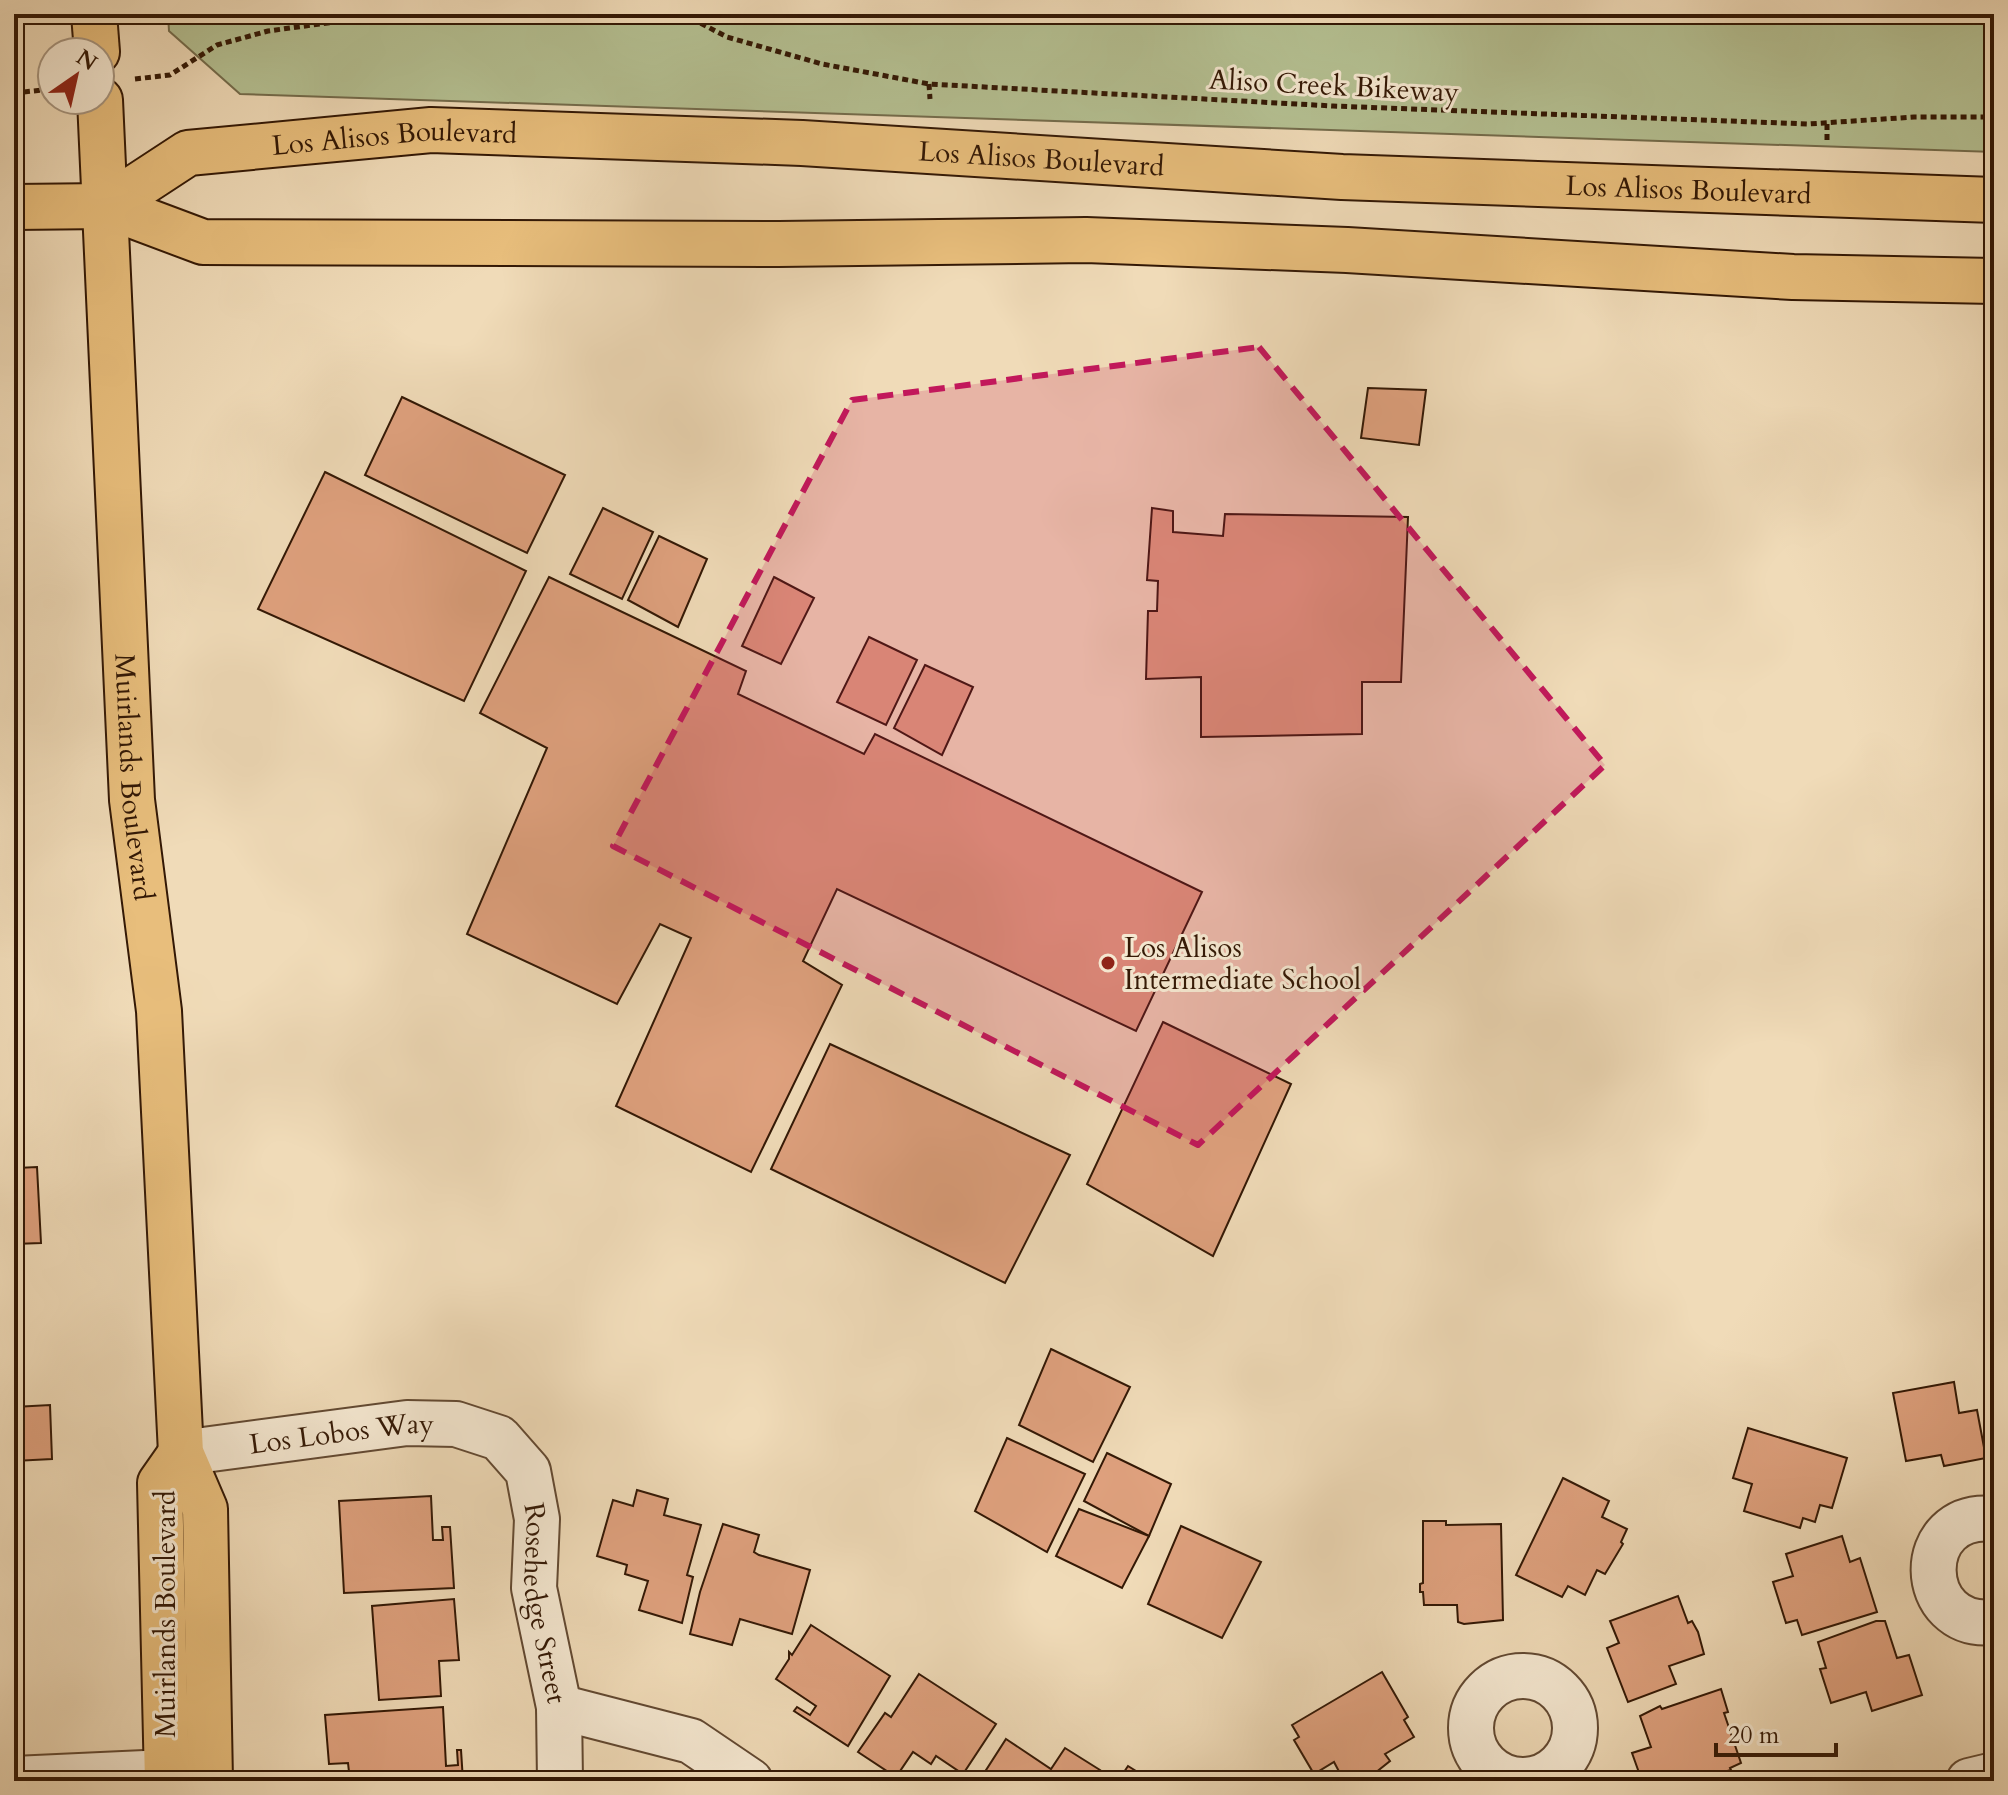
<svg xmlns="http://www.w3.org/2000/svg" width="2008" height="1795" viewBox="0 0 2008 1795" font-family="Cardo,serif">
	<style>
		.green { fill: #b5c193; stroke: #746c4c; stroke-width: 2 }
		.building { fill: #dfa17e; stroke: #331805; stroke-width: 2 }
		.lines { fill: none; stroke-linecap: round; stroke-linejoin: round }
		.minor-casing { stroke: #624932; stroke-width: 48 }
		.major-casing { stroke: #331805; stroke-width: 48 }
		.path { stroke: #331805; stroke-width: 5; stroke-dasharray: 6 4; stroke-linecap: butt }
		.minor { stroke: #f5e8d1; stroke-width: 44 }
		.major { stroke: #e8be7c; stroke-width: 44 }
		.marked { fill: #c2185b; fill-opacity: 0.2; stroke: #c2185b; stroke-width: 6; stroke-dasharray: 16 10; stroke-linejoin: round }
		.poi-dot { fill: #8f2418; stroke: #f5e8d1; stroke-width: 3 }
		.labels { text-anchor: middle; stroke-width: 6; stroke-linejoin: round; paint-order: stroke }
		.street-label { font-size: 28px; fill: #331805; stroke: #f5e8d1 }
		.poi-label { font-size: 28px; fill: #331805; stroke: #f5e8d1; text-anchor: start }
	</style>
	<rect width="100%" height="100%" fill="#f0dbb8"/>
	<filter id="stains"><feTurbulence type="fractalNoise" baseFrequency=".0025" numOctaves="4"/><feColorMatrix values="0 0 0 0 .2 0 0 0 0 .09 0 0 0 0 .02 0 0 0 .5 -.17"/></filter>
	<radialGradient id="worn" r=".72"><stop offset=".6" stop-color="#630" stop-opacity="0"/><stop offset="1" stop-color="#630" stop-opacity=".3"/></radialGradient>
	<!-- green -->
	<path class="green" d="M168,14h1826v138l-1754,-58 -71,-63z"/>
	<!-- building -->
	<g class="building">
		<path d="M1368,388l58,2 -7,55 -58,-7z"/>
		<path d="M402,397l163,78 -38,78 -162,-78z"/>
		<path d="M325,472l201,99 -62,130 -206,-92z"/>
		<path d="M603,508l50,24 -31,67 -52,-25z"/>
		<path d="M1152,508l21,3v21l50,4 2,-22 183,3 -7,165h-39v52l-161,3v-60l-55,2 2,-68h9l1,-30 -11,-1z"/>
		<path d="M659,536l48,23 -29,68 -50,-27z"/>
		<path d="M549,577l197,94 -8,23 126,60 11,-20 327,158 -66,139 -299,-142 -34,72 39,24 -91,187 -135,-66 75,-168 -31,-14 -43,80 -150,-70 80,-186 -67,-35z"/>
		<path d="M774,577l40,21 -33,66 -39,-18z"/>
		<path d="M869,637l48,23 -31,65 -49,-23z"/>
		<path d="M925,665l48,22 -31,68 -48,-27z"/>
		<path d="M1163,1022l128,62 -78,172 -126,-72z"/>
		<path d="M830,1044l240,111 -65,128 -234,-114z"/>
		<path d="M16,1142l1,26 20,-1 4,76 -27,1z"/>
		<path d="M1051,1349l79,38 -37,75 -74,-37z"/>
		<path d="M21,1363l2,39h-9v-38z"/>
		<path d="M1954,1382l5,31 18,-3 9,48 -42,8 -3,-11 -35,6 -13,-68z"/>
		<path d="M50,1405l2,54 -38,2v-54z"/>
		<path d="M1748,1428l99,30 -15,50 -12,-3 -5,17 -12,-4 -3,10 -56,-17 8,-27 -19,-6z"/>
		<path d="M1007,1438l78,36 -38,78 -72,-41z"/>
		<path d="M1107,1453l64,31 -22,52 -65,-35z"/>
		<path d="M14,1473l8,90 -8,1z"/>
		<path d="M1563,1478l46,23 -7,16 25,12 -6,13 2,2 -18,30 -8,-4 -12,25 -17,-9 -6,11 -46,-22z"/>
		<path d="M637,1490l31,9 -4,16 37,10 -14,50 6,2 -11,46 -43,-13 9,-29 -23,-7 2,-9 -30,-9 16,-56 20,6z"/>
		<path d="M431,1496l2,44h10l-1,-13h8l4,61 -110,5 -5,-92z"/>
		<path d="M1079,1509l70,27 -27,52 -66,-32z"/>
		<path d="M1423,1521h23v4l55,-1 2,96 -39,4 -6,-2 -1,-17h-33l-1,-13h-3v-8l3,-1z"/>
		<path d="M723,1524l36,11 -5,17 5,3 51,15 -18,64 -52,-15 -8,26 -42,-11 10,-42z"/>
		<path d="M1181,1526l80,36 -39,76 -74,-34z"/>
		<path d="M1842,1536l8,26 10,-4 17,54 -75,23 -5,-15 -11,3 -13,-41 20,-6 -7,-22z"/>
		<path d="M14,1585l8,97h-8z"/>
		<path d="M1678,1596l10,27 4,-2 6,11 6,22 -35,12 7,18 -48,18 -21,-54 12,-5 -9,-22z"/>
		<path d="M454,1599l5,61 -20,1 2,35 -62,4 -7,-94z"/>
		<path d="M1876,1621h9l12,37 12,-3 13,40 -50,16 -6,-19 -35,11 -11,-34 6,-1 -8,-26z"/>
		<path d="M811,1625l79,51 -42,70 -54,-35 3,-4 13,8 6,-9 -40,-27 13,-20v-7l3,3z"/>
		<path d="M1382,1672l26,45 -4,3 10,17 -29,17 5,7 -25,20h-21l-10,-19 -20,12 -20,-34 5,-3 -7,-12z"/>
		<path d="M919,1674l77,50 -33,50 -27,-18 -5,8 -18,-12 -17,25 -38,-25 27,-39 6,4z"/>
		<path d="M1721,1689l7,23 -4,1 17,50 -11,5 1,2 -41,11h-48l-10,-28 19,-6 -11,-31 20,-10 2,3z"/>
		<path d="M443,1707l3,59 12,-1 -1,-15h4l2,31h-113l-2,-18 -19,1 -4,-49z"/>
		<path d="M1006,1739l45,30 14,-21 35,22 -7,11h-114z"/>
		<path d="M1128,1766l24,15h-34z"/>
	</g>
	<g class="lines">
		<!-- minor casing -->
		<g class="minor-casing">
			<g id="minor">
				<path id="s1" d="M181,1453l226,-30 49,1 43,14 29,33 9,48 -3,69 25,119 1,74"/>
				<path d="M1994,1519c-82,-9 -79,112 0,103"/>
				<circle cx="1523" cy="1728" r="52"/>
				<path d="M559,1707l132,34 59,40"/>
				<path d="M14,1779l153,-7 36,2"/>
				<path d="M1969,1781l25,-6"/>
			</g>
		</g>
		<!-- major casing -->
		<g class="major-casing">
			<g id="major">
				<path d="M94,14l3,38"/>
				<path id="s2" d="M100,100l32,700 27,211 22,442 24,56 5,272"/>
				<path id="s3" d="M107,206l81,-53 243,-23 371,13 540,34 652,23"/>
				<path d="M14,207l93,-1 96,36 576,2 307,-4 261,10 446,27 201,4"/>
				<path d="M167,1781l-7,-298 21,-30"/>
			</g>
		</g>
		<!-- path -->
		<g class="path">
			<path d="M683,14l44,23 95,27 107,20 404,22 475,18 106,-7h80"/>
			<path d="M135,79l35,-4 47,-30 51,-14 126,-17"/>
			<path d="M14,83l6,-12 -1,-57"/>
			<path d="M929,84l1,15"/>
			<path d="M14,93l38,-4"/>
			<path d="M1827,140v-17"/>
		</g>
		<!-- minor -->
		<use href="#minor" class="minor"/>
		<!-- major -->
		<use href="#major" class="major"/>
	</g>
	<!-- marked area -->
	<path class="marked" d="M1259,347l346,418 -407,380 -585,-299 239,-446z"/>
	<!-- markers -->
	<circle class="poi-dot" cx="1108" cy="963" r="8"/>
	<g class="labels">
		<!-- street labels -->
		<g class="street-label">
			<text transform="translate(1334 85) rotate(3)" y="10">Aliso Creek Bikeway</text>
			<text dy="10" stroke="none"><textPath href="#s3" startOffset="304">Los Alisos Boulevard</textPath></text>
			<text dy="10" stroke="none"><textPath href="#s3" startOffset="952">Los Alisos Boulevard</textPath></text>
			<text dy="10" stroke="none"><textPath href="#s3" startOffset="1600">Los Alisos Boulevard</textPath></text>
			<text dy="10" stroke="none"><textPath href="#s2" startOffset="678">Muirlands Boulevard</textPath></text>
			<text dy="10" stroke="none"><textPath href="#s1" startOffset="162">Los Lobos Way</textPath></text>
			<text dy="10" stroke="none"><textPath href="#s1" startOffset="500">Rosehedge Street</textPath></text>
			<text transform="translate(165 1614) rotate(-90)" y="10">Muirlands Boulevard</text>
		</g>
		<!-- poi labels -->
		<g class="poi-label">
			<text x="1124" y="957">Los Alisos<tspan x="1124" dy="32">Intermediate School</tspan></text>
		</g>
	</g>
	<!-- margin -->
	<rect width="2008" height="1795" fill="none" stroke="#f0dbb8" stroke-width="48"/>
	<rect x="16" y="16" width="1976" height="1763" fill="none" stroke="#331805" stroke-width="4"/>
	<rect x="24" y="24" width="1960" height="1747" fill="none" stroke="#331805" stroke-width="2"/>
	<!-- north arrow -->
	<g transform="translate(76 76) rotate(34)"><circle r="38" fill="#f5e8d1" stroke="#a7957f" stroke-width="2"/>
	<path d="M0-6L14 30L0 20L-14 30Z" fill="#8f2418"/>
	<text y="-12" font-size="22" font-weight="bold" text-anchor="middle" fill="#331805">N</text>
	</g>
	<!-- scale -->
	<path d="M1716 1743v12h120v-12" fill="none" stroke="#331805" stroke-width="4"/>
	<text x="1728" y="1743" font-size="24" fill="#331805" stroke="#f5e8d1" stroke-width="6" paint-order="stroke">20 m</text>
	<rect width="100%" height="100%" filter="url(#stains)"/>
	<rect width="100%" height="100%" fill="url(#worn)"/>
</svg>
